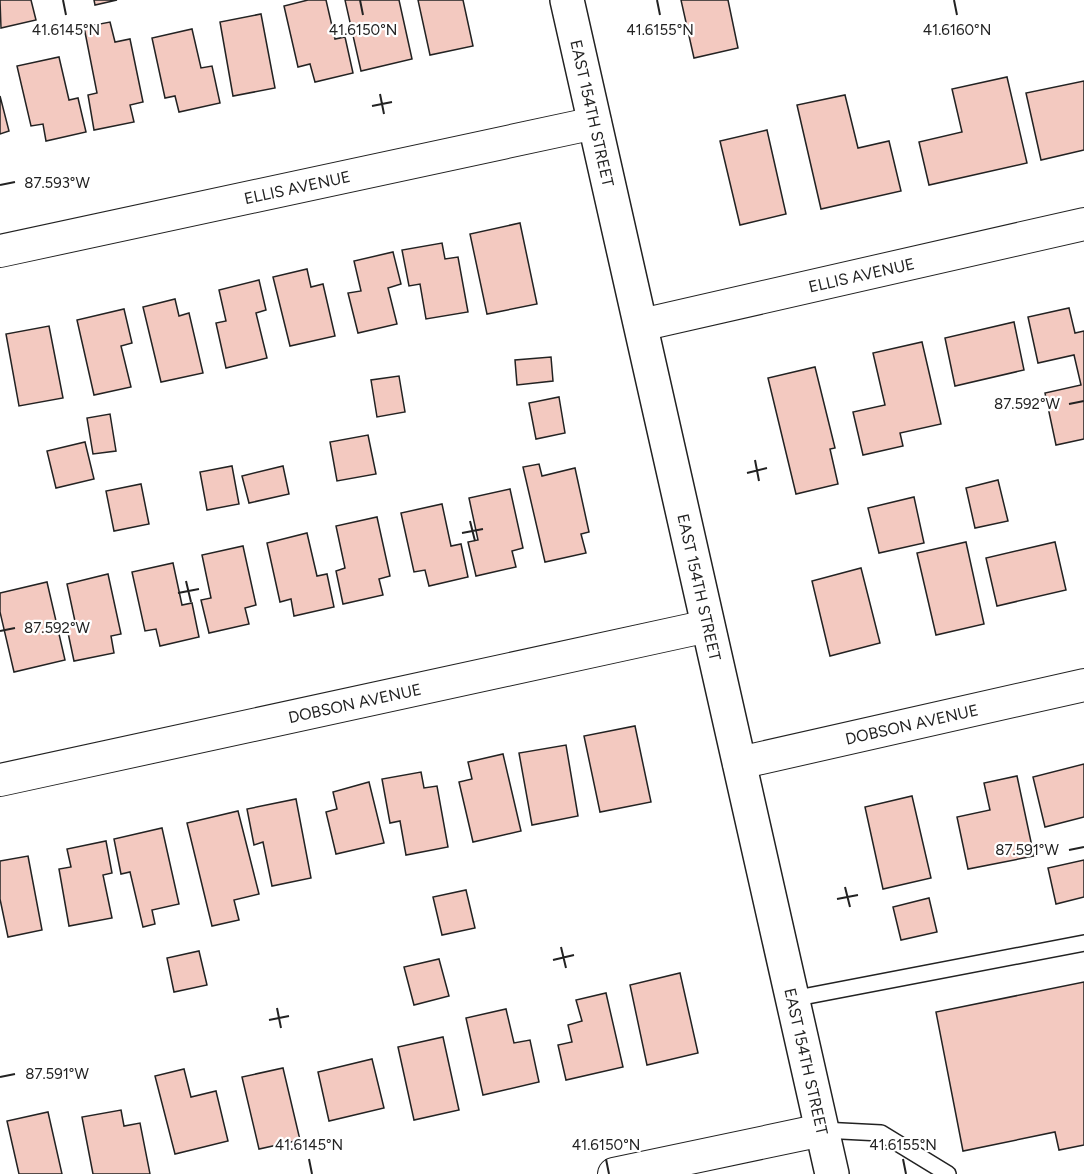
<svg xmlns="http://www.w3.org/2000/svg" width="1084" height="1174" viewBox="0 0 1084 1174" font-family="Figtree,sans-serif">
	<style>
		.building { fill: #f3c9c0; stroke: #222; stroke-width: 1.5 }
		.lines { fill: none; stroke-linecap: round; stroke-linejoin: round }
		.service-casing { stroke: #222; stroke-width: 18 }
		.minor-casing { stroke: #222; stroke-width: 34 }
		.tertiary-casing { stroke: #222; stroke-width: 36 }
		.service { stroke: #fff; stroke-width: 15 }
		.minor { stroke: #fff; stroke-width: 32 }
		.tertiary { stroke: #fff; stroke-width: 33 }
		.ticks { fill: none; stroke: #222; stroke-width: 2 }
		.labels { text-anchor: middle; stroke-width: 4.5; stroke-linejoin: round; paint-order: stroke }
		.street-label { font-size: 16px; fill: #222; stroke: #fff }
		.ticks-label { font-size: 15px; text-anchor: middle; fill: #222; stroke: #fff; stroke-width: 4.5; stroke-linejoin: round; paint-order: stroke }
	</style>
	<rect width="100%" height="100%" fill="#fff"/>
	<!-- building -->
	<g class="building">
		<path d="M0,0h31l5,20 -35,8z"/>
		<path d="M94,0h23l-22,5z"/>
		<path d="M308,0h18l9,39 10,-2 8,36 -38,9 -5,-18 -12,3 -14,-61z"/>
		<path d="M345,0h54l13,59 -51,12z"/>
		<path d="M418,0h45l10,46 -43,9z"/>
		<path d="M681,0h47l10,48 -44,10z"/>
		<path d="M261,14l14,74 -42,8 -13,-74z"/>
		<path d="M110,22l5,20 15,-3 13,63 -13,3 4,17 -40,8 -6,-35 9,-2 -13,-66z"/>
		<path d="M192,29l9,39 11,-2 8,37 -41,9 -4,-16 -10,2 -13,-60z"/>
		<path d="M59,57l10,43 9,-2 8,34 -40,9 -3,-17 -12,2 -14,-60z"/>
		<path d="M1007,77l20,86 -98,22 -10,-43 43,-10 -10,-43z"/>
		<path d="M1084,81v69l-43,10 -15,-67z"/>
		<path d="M845,95l13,53 31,-7 12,50 -80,18 -24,-104z"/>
		<path d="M0,96l9,35 -9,3z"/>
		<path d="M767,130l19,84 -46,11 -20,-84z"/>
		<path d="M520,223l17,81 -50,10 -17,-80z"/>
		<path d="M442,243l3,16 13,-2 10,55 -42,7 -6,-35 -11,2 -7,-36z"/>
		<path d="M393,252l8,32 -13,4 9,36 -39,9 -10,-40 13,-2 -7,-30z"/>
		<path d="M307,269l4,18 12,-3 12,52 -45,10 -17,-69z"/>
		<path d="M259,280l7,30 -10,3 11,45 -41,10 -10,-45 10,-2 -7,-31z"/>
		<path d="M175,299l4,17 10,-3 14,60 -42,9 -18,-75z"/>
		<path d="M1069,308l6,25 9,-2v108l-28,6 -11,-52 36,-8 -7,-30 -36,8 -10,-46z"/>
		<path d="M124,309l8,34 -11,3 10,41 -37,8 -17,-75z"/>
		<path d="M1014,322l10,48 -69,16 -10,-48z"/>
		<path d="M49,326l14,72 -44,8 -13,-72z"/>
		<path d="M922,342l19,82 -41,9 3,13 -40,9 -10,-43 32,-7 -12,-52z"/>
		<path d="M551,357l2,24 -36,4 -2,-25z"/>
		<path d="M815,367l20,81 -5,1 8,35 -42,10 -28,-116z"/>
		<path d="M399,376l6,36 -28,5 -6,-37z"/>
		<path d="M559,397l6,36 -29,6 -7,-36z"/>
		<path d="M110,414l6,37 -23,3 -6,-36z"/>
		<path d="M368,435l8,39 -39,7 -7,-39z"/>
		<path d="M85,442l9,37 -38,9 -9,-37z"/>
		<path d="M539,464l3,12 33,-8 14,64 -8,2 5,19 -41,9 -22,-95z"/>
		<path d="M232,466l7,38 -32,6 -7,-38z"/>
		<path d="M283,466l6,28 -40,9 -7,-27z"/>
		<path d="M998,480l10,41 -33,7 -9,-40z"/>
		<path d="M141,484l8,40 -35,7 -8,-40z"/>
		<path d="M510,489l13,59 -11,3 4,16 -40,9 -8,-34 10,-2 -9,-42z"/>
		<path d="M914,497l10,46 -45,10 -11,-45z"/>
		<path d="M442,504l9,42 10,-2 7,33 -39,9 -4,-16 -11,2 -13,-59z"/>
		<path d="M377,517l13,59 -11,3 4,16 -40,9 -7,-33 9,-3 -9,-42z"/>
		<path d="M307,533l10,43 10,-2 7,33 -40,9 -3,-17 -11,3 -13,-59z"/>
		<path d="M966,542l18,82 -48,11 -19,-82z"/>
		<path d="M1055,542l11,48 -69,16 -11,-48z"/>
		<path d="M243,546l13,59 -11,3 4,16 -40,9 -8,-33 10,-2 -9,-43z"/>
		<path d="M173,563l9,42 10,-2 7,34 -39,9 -4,-17 -11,2 -13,-59z"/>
		<path d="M861,568l19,75 -50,13 -18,-75z"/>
		<path d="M108,574l13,60 -10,2 3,17 -40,8 -7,-33 9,-2 -9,-42z"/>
		<path d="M47,582l18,78 -51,12 -14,-60v-19z"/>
		<path d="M635,726l16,76 -51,10 -16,-76z"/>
		<path d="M566,745l12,71 -46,9 -13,-72z"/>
		<path d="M503,754l18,77 -48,11 -14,-60 13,-3 -4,-17z"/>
		<path d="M1084,764v53l-39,10 -12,-50z"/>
		<path d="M421,772l3,16 13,-2 11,61 -42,8 -6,-34 -10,2 -8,-44z"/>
		<path d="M1017,776l17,80 -66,13 -11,-52 33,-7 -6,-27z"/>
		<path d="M369,782l15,61 -48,11 -10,-42 11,-3 -4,-17z"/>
		<path d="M912,796l19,82 -48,11 -18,-82z"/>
		<path d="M296,799l15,79 -39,8 -9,-44 -9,3 -7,-36z"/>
		<path d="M238,811l21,83 -25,6 5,20 -27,6 -25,-103z"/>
		<path d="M162,828l17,76 -27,6 3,14 -12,3 -13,-55 -9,2 -7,-35z"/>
		<path d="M106,841l6,32 -9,2 9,43 -43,8 -10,-57 12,-2 -4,-18z"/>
		<path d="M28,856l14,74 -34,7 -8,-38v-38z"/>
		<path d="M1084,860v37l-28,7 -8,-36z"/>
		<path d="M466,890l9,38 -33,7 -9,-38z"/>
		<path d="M929,898l8,34 -36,8 -8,-33z"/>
		<path d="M199,951l8,34 -33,7 -7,-34z"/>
		<path d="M439,959l10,37 -35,9 -10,-38z"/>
		<path d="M680,973l18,80 -51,12 -17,-80z"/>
		<path d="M1084,982v163l-25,5 -4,-18 -92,19 -27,-139z"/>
		<path d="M606,993l17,74 -57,13 -8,-35 14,-3 -4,-17 14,-4 -6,-21z"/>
		<path d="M506,1009l8,34 16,-3 9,42 -56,13 -17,-77z"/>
		<path d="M443,1037l16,73 -45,10 -16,-73z"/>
		<path d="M372,1059l12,49 -55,13 -11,-49z"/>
		<path d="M283,1068l17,72 -41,9 -17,-72z"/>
		<path d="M184,1069l7,28 25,-6 12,50 -53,13 -20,-78z"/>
		<path d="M121,1110l3,16 16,-3 10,51h-57l-11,-57z"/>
		<path d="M48,1112l14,62h-43l-12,-53z"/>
	</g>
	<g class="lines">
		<!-- service casing -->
		<g class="service-casing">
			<g id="service">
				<path d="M792,999l292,-56"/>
				<path d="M822,1130l59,3 67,41"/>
			</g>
		</g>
		<!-- minor casing -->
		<g class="minor-casing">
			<g id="minor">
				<path id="s1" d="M0,251l595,-128"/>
				<path id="s2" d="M641,325l443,-101"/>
				<path id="s3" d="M739,763l345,-78"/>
				<path id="s4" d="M0,780l708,-154"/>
				<path d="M614,1174l208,-44"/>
			</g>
		</g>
		<!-- tertiary casing -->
		<g class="tertiary-casing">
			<g id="tertiary">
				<path id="s5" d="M567,0l265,1174"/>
			</g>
		</g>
		<!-- service -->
		<use href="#service" class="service"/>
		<!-- minor -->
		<use href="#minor" class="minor"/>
		<!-- tertiary -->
		<use href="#tertiary" class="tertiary"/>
	</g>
	<!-- ticks -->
	<path class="ticks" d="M63,0l3,15M360,0l3,15M657,0l3,15M954,0l3,15M380,94l4,20M372,106l20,-4M0,185l15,-3M1069,404l15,-3M755,460l4,21M747,473l20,-5M470,521l5,20M462,533l21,-4M186,581l5,21M178,593l21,-4M0,631l15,-3M1069,850l15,-3M845,887l5,20M837,899l21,-4M561,947l5,21M553,960l21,-5M277,1008l4,20M269,1020l20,-4M0,1077l15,-3M309,1159l3,15M606,1159l3,15M903,1159l3,15"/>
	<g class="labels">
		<!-- street labels -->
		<g class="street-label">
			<text dy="6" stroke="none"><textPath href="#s5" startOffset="116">EAST 154TH STREET</textPath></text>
			<text dy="6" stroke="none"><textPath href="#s1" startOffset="304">ELLIS AVENUE</textPath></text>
			<text dy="6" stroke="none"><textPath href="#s2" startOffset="226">ELLIS AVENUE</textPath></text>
			<text dy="6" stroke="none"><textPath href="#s5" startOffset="602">EAST 154TH STREET</textPath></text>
			<text dy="6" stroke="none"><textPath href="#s4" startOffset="363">DOBSON AVENUE</textPath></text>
			<text dy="6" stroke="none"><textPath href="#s3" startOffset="177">DOBSON AVENUE</textPath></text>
			<text dy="6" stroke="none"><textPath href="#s5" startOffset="1088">EAST 154TH STREET</textPath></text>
		</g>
	</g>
	<g class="ticks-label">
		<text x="66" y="35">41.6145°N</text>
		<text x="363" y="35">41.6150°N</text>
		<text x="660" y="35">41.6155°N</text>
		<text x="957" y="35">41.6160°N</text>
		<text x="57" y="188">87.593°W</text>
		<text x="1027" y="409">87.592°W</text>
		<text x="57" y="633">87.592°W</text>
		<text x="1027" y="855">87.591°W</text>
		<text x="57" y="1079">87.591°W</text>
		<text x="309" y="1150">41.6145°N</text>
		<text x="606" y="1150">41.6150°N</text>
		<text x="903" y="1150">41.6155°N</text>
	</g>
</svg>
